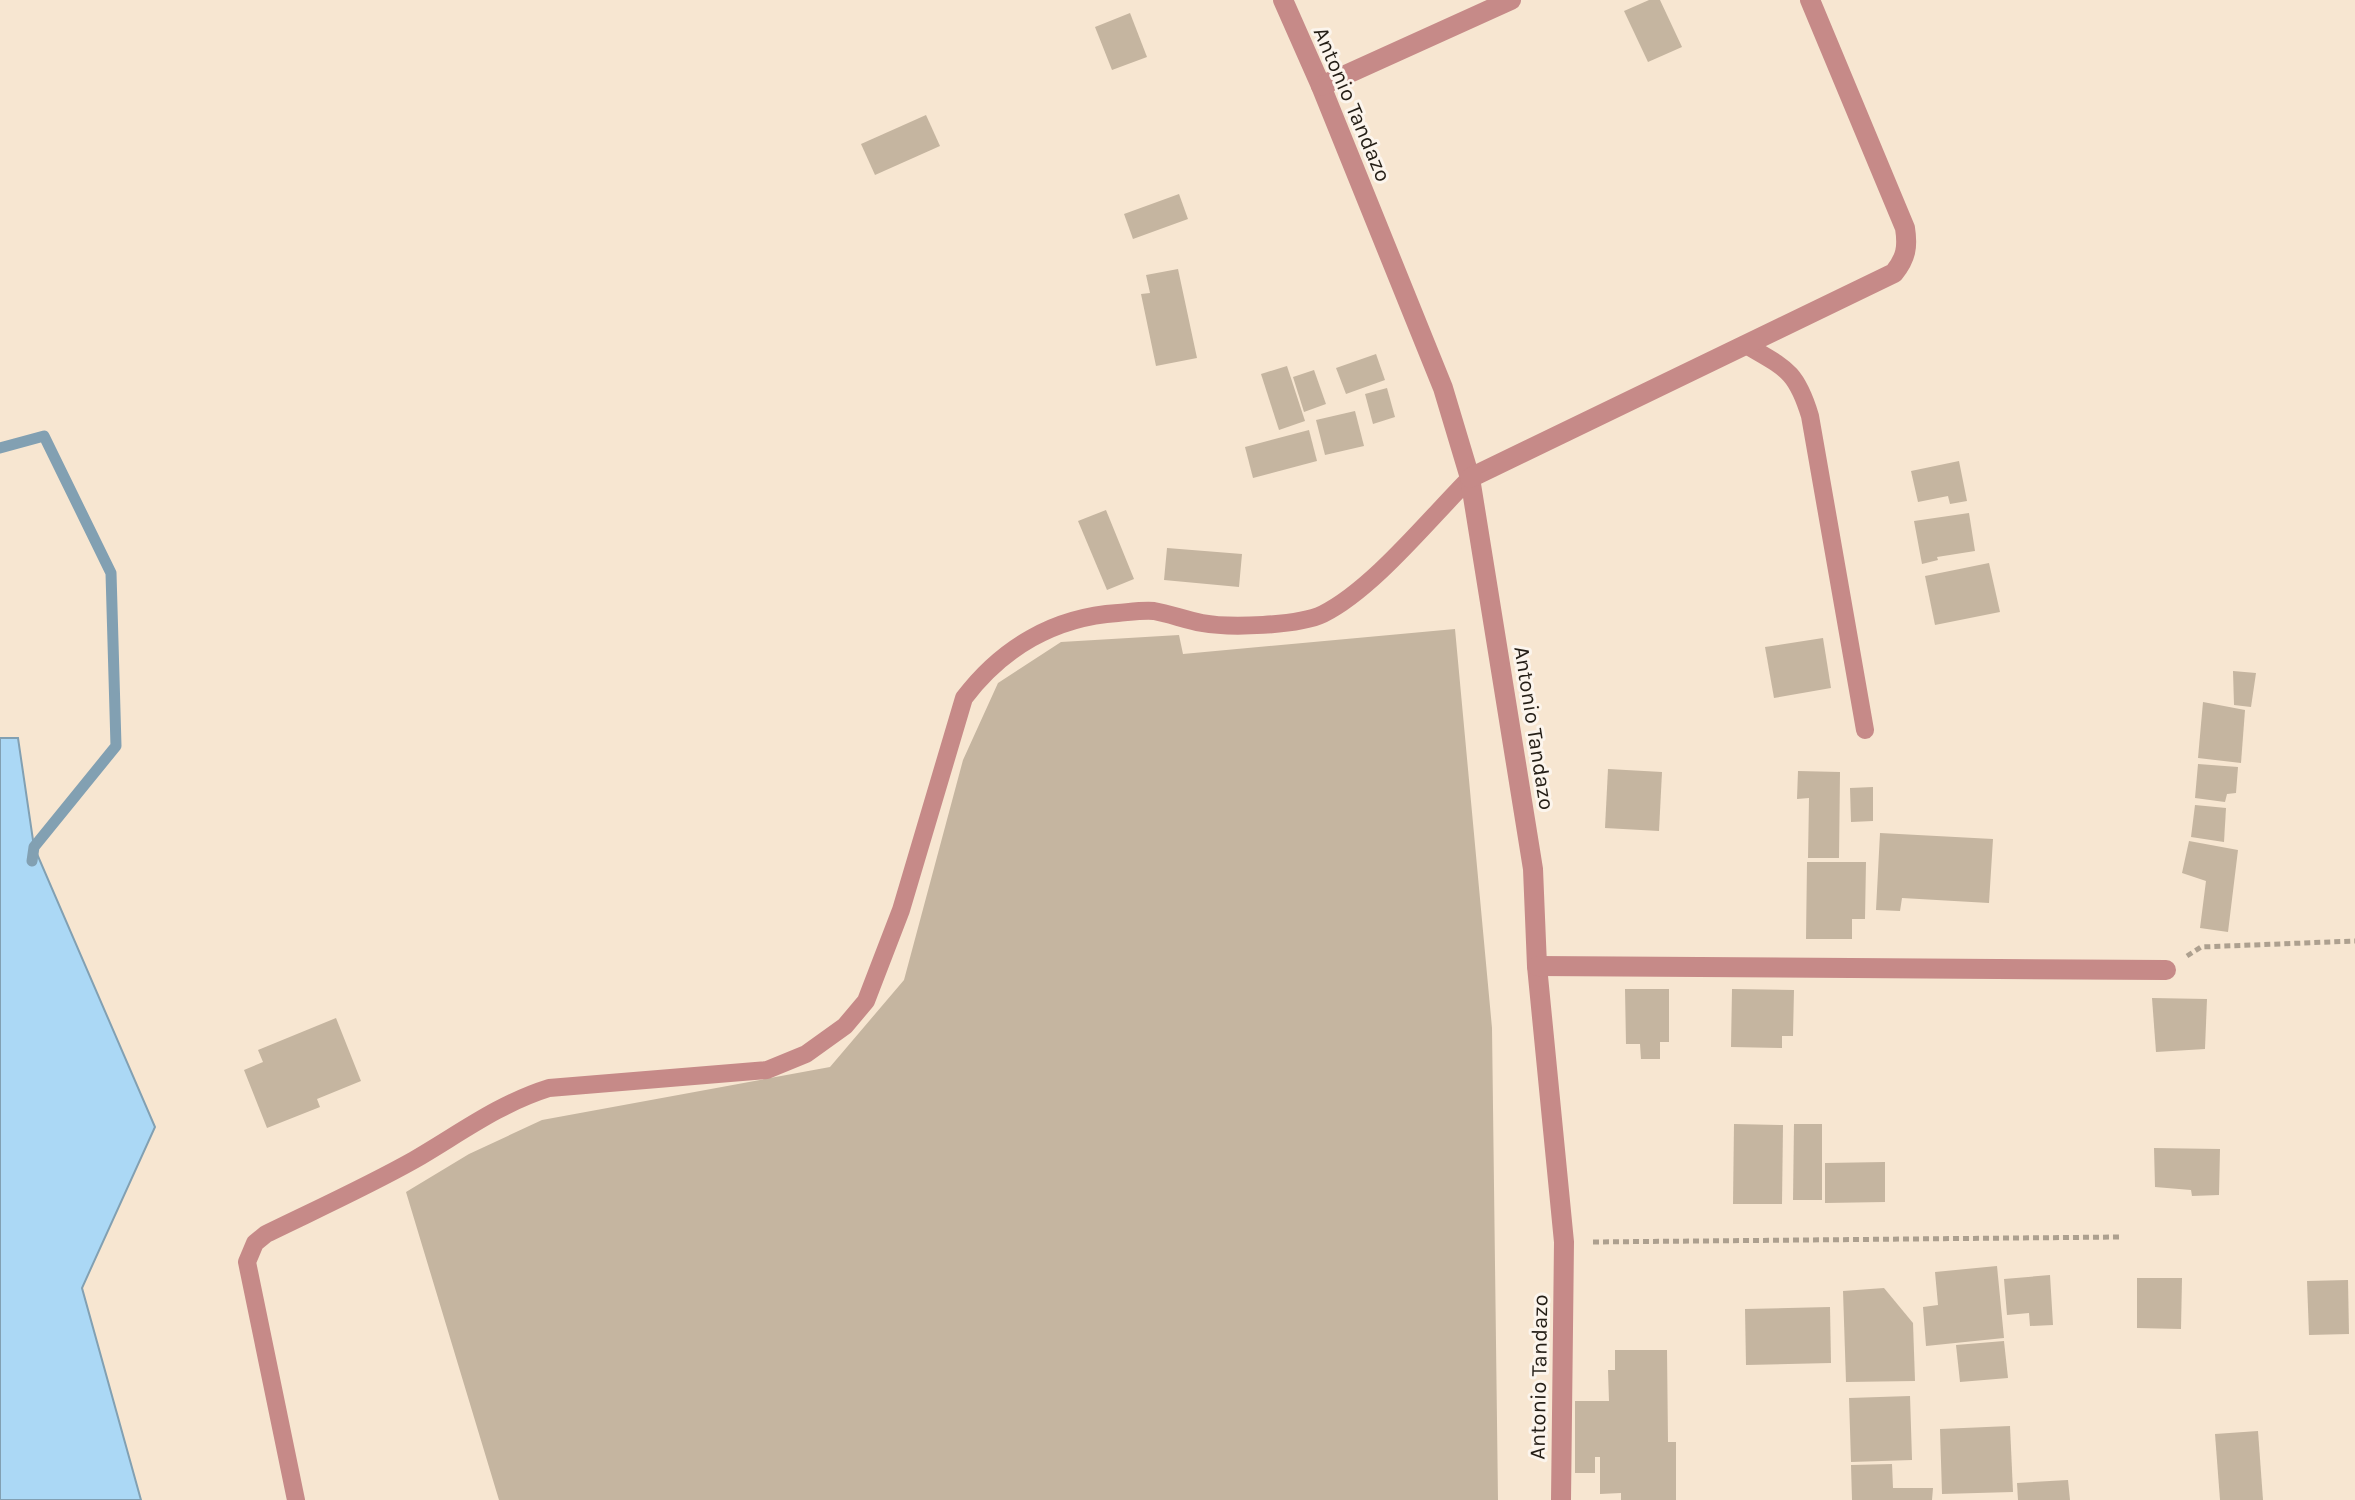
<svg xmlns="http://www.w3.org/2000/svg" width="2355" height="1500" viewBox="0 0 2355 1500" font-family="Karla,sans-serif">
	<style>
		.water { fill: #abd8f5; stroke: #82a0b2; stroke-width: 2 }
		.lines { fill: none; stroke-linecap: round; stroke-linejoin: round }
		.stream { stroke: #82a0b2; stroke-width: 11 }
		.building { fill: #c5b5a0 }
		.path { stroke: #ada08f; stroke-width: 5; stroke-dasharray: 6 4; stroke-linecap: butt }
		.service { stroke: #c68a88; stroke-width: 18 }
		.minor { stroke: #c68a88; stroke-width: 20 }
		.labels { text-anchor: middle; stroke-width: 6; stroke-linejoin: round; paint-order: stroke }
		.street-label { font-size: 22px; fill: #241e16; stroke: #fcf5ed }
	</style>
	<rect width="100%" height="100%" fill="#f7e6d1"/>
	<!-- water -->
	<path class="water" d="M0,738h18l16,109 121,280 -73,161 59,212h-141z"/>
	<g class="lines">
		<!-- stream -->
		<path class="stream" d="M0,448l44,-12 67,137 5,173 -82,101 -2,14"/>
	</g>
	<!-- building -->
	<g class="building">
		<path d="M1649,0h11l22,47 -34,15 -24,-51z"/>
		<path d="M1130,13l17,44 -35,13 -17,-43z"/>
		<path d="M926,115l14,31 -65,29 -14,-31z"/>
		<path d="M1179,194l9,25 -55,20 -9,-25z"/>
		<path d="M1178,269l19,89 -41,8 -15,-72 9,-1 -4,-18z"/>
		<path d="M1376,354l9,26 -39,14 -10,-26z"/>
		<path d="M1287,366l18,55 -26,9 -18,-56z"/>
		<path d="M1314,370l12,34 -22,8 -11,-35z"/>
		<path d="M1387,388l8,29 -22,7 -8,-30z"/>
		<path d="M1355,411l9,35 -39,9 -9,-35z"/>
		<path d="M1309,430l8,31 -64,17 -8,-31z"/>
		<path d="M1959,461l8,40 -17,3 -2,-8 -30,6 -7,-31z"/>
		<path d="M1106,510l28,69 -27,11 -29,-69z"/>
		<path d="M1969,513l6,38 -38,6 1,3 -16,4 -8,-43z"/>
		<path d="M1167,548l75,6 -3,33 -75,-7z"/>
		<path d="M1989,563l11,49 -65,13 -10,-49z"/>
		<path d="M1455,629l37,399 6,472h-999l-93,-308 63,-38 73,-34 288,-53 74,-87 59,-220 35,-77 63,-41 118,-7 4,19z"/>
		<path d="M1823,638l8,50 -57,10 -9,-51z"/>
		<path d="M2233,671l23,2 -5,34 -17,-2z"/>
		<path d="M2203,702l42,8 -4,53 -43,-5z"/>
		<path d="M2198,764l40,3 -2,26 -9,1 -2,8 -30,-4z"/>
		<path d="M1608,769l54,3 -3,59 -54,-3z"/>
		<path d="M1798,771l42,1 -1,86h-31l1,-60 -12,1z"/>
		<path d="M1873,787v34l-22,1 -1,-34z"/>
		<path d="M2195,805l31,3 -2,34 -33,-5z"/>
		<path d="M1880,833l113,6 -4,64 -87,-5 -2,13 -24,-1z"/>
		<path d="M2189,841l49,9 -10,82 -28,-4 6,-47 -24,-8z"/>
		<path d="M1807,862h59l-1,57h-13v20h-46z"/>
		<path d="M1625,989h44v53h-9v17h-19l-1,-15h-14z"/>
		<path d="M1732,989l62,1 -1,46h-11v12l-51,-1z"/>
		<path d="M2152,998l55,1 -2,50 -49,3z"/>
		<path d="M336,1018l25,63 -44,18 3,8 -53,21 -23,-58 19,-8 -5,-12z"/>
		<path d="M1734,1124l49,1 -1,79h-49z"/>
		<path d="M1794,1124h28v76h-29z"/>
		<path d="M2154,1148l66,1 -1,46 -27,1 -1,-6 -36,-3z"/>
		<path d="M1885,1162v40l-60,1v-40z"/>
		<path d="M1997,1266l7,72 -78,8 -3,-39 15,-2 -3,-33z"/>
		<path d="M2050,1275l3,50 -23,1 -1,-13 -22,2 -3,-36z"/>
		<path d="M2137,1278h45l-1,51 -44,-1z"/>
		<path d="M2348,1280l1,54 -40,1 -2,-54z"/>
		<path d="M1884,1288l29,35 2,58 -69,1 -3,-91z"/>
		<path d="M1830,1307l1,56 -85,2 -1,-56z"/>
		<path d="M2004,1341l4,37 -48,4 -4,-37z"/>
		<path d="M1615,1350h52l1,92h8v58h-55v-7l-21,1v-37h-5v16h-20v-72h34l-1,-31h7z"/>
		<path d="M1910,1396l2,64 -61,2 -2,-64z"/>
		<path d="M2010,1426l3,66 -71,2 -2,-65z"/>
		<path d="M2258,1431l5,69h-43l-5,-66z"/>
		<path d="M1892,1464l1,24h40l-1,12h-80l-1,-35z"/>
		<path d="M2068,1480l2,20h-52l-1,-17z"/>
	</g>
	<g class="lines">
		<!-- path -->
		<g class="path">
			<path d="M2187,956l14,-9 154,-6"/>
			<path d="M1593,1242l527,-5"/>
		</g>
		<!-- service -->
		<g class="service">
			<path d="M1746,345c39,23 50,25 64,71l55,314"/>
			<path d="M296,1500l-49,-238 8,-19 11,-9c49,-24 100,-47 148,-74 45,-26 84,-56 135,-72l218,-18 39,-16 39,-28 21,-25 35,-91 63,-212c38,-50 90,-81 154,-85 12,-1 25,-3 36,-2 16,3 32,9 48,12 27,5 96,3 121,-9 50,-25 106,-95 147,-136"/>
		</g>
		<!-- minor -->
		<g class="minor">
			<path d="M1283,0l38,86 122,302 27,90 63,391 4,97 27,276 -3,258"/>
			<path d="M1321,86l190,-86"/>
			<path d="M1470,478l424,-205c12,-15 14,-26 11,-45l-95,-228"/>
			<path d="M1537,966l629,4"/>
		</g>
	</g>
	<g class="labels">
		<!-- street labels -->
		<g class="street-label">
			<text transform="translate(1353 104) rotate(67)" y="8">Antonio Tandazo</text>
			<text transform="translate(1535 728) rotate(81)" y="8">Antonio Tandazo</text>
			<text transform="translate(1538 1377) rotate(-89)" y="8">Antonio Tandazo</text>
		</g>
	</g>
</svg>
